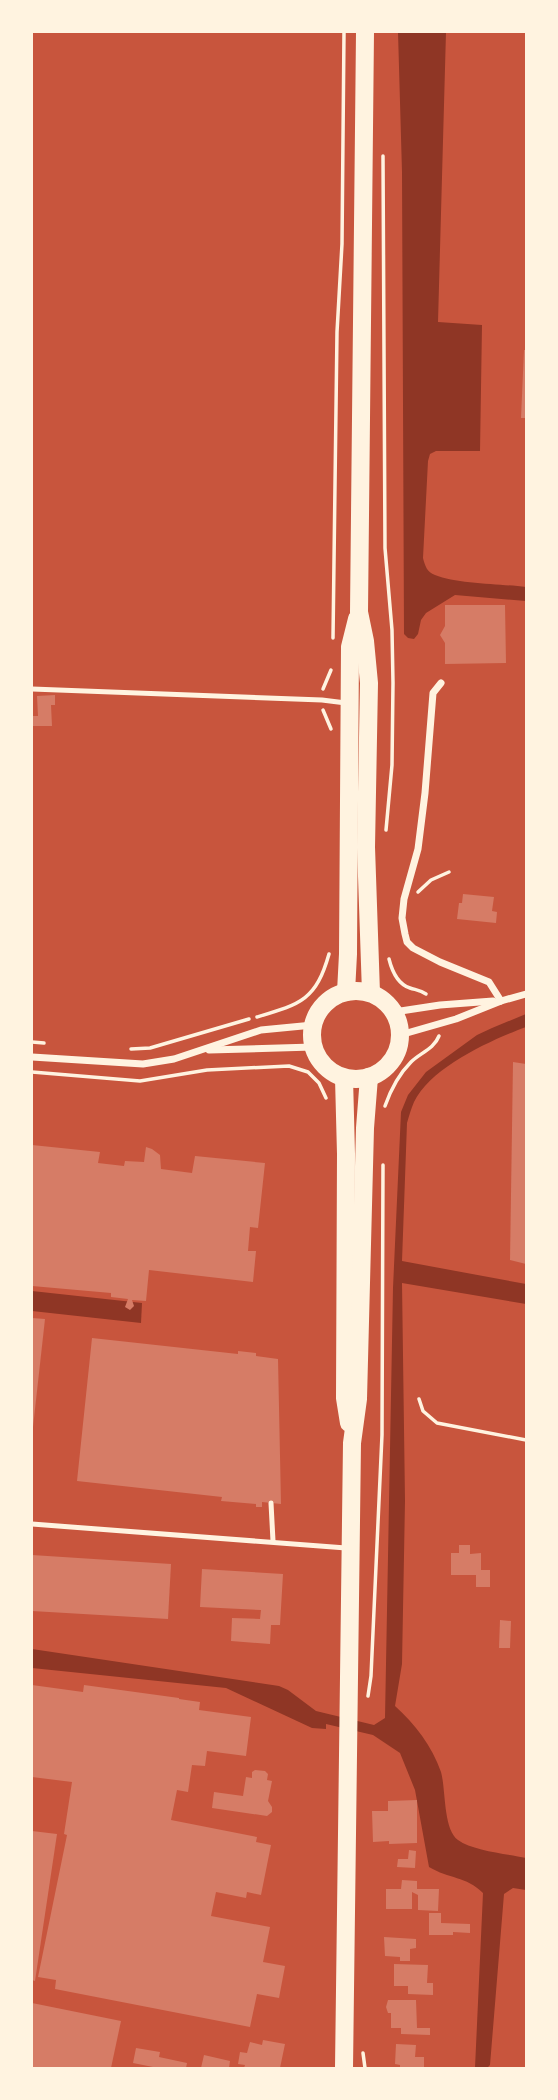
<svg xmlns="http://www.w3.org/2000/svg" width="558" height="2100" viewBox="0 0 558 2100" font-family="'Titillium Web',sans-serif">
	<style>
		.water { fill: #8f3625 }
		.building { fill: #d67c66 }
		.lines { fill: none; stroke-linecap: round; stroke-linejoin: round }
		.path { stroke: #fff3e0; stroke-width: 3.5 }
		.service { stroke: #fff3e0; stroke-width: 5 }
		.minor { stroke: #fff3e0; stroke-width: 7 }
		.primary { stroke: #fff3e0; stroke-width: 18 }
	</style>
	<rect width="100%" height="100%" fill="#c8553d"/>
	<!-- water -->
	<g class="water">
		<path d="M398,32h48l-8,290 44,3 -2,126h-44l-6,3 -2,7 -5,97c2,8 4,14 12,17 22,9 67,9 91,12v14l-71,-6 -29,18 -5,7 -3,14 -4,5 -6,-1 -4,-4 -2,-462z"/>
		<path d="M526,1014v13c-35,13 -95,40 -112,75 -3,7 -5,14 -7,21l-5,138 124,23v20l-124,-21 3,218 -3,163 -7,42c20,18 37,40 46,66 5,18 2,57 17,68 15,11 50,14 68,18v32l-13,-2 -9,6 -14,171 -3,3h-12l8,-175c-17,-17 -34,-14 -54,-26l-14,-77 -15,-37 -27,-18 -47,-11v5l-14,-1 -86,-40 -194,-20v-19l247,37 9,4 28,21 58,14 11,-7 8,-430 8,-176 7,-17 18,-23 51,-37 15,-7z"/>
		<path d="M32,1291l110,12 -1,20 -109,-12z"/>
	</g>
	<!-- building -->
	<g class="building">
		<path d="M524,350h2v68h-5z"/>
		<path d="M445,605h60l1,58 -61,1v-21l-5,-8 5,-9z"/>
		<path d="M55,695v10h-4l1,21h-20v-10h6l-1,-20z"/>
		<path d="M463,894l31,3 -2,14 5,1 -1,11 -39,-4 2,-16h3z"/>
		<path d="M513,1062l13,2v200l-16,-4z"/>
		<path d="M32,1145l68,7 -2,11 26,3 1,-5 19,1 2,-15 6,2 8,6 1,14 31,4 3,-17 70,7 -7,65 -8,-1 -2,24h8l-3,31 -104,-12 -3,31 -14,-1 2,6 -4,4 -5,-3 3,-8 -17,-2v-4l-79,-7z"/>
		<path d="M32,1318l13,1 -12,108h-1z"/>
		<path d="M92,1338l146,16v-3l18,2v3l22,3 3,145 -19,-2v5h-6v-3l-35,-3 1,-4 -145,-16z"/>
		<path d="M459,1545h11v9l11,-1v17h9v17h-14v-12h-25v-22h8z"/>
		<path d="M32,1555l139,9 -3,55 -136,-8z"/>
		<path d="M202,1569l81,5 -3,51h-9l-1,19 -39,-3 1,-23 28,1 1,-9 -61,-3z"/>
		<path d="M500,1620l11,1 -1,27h-11z"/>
		<path d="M32,1685l51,7 1,-7 95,13v1l21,3 -1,8 52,7 -5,39 -39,-5 -2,15 -13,-1 -4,27 -11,-2 -6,30 86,17 -1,5 15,3 -10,50 -14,-3 -1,6 -30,-6 -5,24 59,11 -7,35 22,4 -6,32 -22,-4 -7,33 -195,-38 1,-9 -18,-3 29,-142 -3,-1 8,-52 -40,-5z"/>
		<path d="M255,1770l10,1 3,3 -1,6 5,1 -4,20 4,6v5l-5,4 -55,-8 2,-16 29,4 3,-19 6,1v-6z"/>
		<path d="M417,1800v43l-28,1v-3l-16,1 -1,-31h16v-10z"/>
		<path d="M32,1831l25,3 -22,147 -3,-1z"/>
		<path d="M409,1850l7,1 -1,17 -18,-1 1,-8h10z"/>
		<path d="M402,1880l15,1v8h22l-1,22 -20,-1v-15l-6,-3v17h-26v-20h15z"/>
		<path d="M429,1913h12v10l29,1v9l-17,-1v3h-24z"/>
		<path d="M384,1937l32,2v9l-6,1v12h-10v-4l-15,-1z"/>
		<path d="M394,1964l34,1 -1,18h6v12l-25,-1v-8h-14z"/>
		<path d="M388,2000h28l1,28h13v7l-29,-1v-6h-10v-15h-3l-2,-6z"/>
		<path d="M32,2003l89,18 -10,47h-79z"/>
		<path d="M263,2040l22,4 -5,24h-36l1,-3 -7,-1 2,-12 7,1 3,-11 12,3z"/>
		<path d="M396,2044l20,1 -1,12h9v11h-24v-3l-5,-1z"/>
		<path d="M136,2048l24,4 -1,5 28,6 -1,5h-28l-25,-5z"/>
		<path d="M204,2055l26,6 -1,7h-28z"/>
	</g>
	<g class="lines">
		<!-- path -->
		<g class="path">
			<path d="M383,156l2,392 7,82 1,53 -1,82 -6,65"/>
			<path d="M333,638l4,-306 5,-88 2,-212"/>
			<path d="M323,689l8,-19"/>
			<path d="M323,710l8,19"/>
			<path d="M418,892l13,-12 18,-8"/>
			<path d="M389,959c3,12 8,25 21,29 6,2 10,2 16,6"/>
			<path d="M257,1017c44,-13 59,-17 72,-63"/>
			<path d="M32,1042l12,1"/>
			<path d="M131,1049l19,-1 99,-29"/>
			<path d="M32,1072l108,9 67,-11 82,-4 19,6 11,11 7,15"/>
			<path d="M385,1106c6,-17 13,-31 26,-44 9,-9 23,-13 28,-26"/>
			<path d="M419,1399l4,12 14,12 89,17"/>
			<path d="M368,1696l3,-20 11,-241 1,-270"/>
			<path d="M363,2053l2,15"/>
		</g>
		<!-- service -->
		<g class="service">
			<path d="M32,689l290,11 24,3"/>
			<path d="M271,1503l2,38"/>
			<path d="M32,1524l314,24"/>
		</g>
		<!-- minor -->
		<g class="minor">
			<path d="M441,683l-8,10 -8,100 -7,56 -14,50 -2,19 3,16 2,8 6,6 27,14 49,20 12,19"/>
			<path d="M394,1012l46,-7 53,-4"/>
			<path d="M400,1035l56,-16 45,-18 25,-7"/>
			<path d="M209,1050l104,-3"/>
			<path d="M32,1057l111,7 31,-5 87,-29 52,-5"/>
		</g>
		<!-- primary -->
		<g class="primary">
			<path d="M365,32l-6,580 6,29 4,42 -3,164 5,146"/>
			<circle cx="356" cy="1035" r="44"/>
			<path d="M346,992l2,-38 2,-307 7,-28"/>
			<path d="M344,1078l2,76 -1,244 4,25"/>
			<path d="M344,2068l8,-625 6,-44 7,-271 4,-51"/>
		</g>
	</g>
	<!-- border -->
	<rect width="558" height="2100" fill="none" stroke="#fff3e0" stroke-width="66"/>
</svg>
